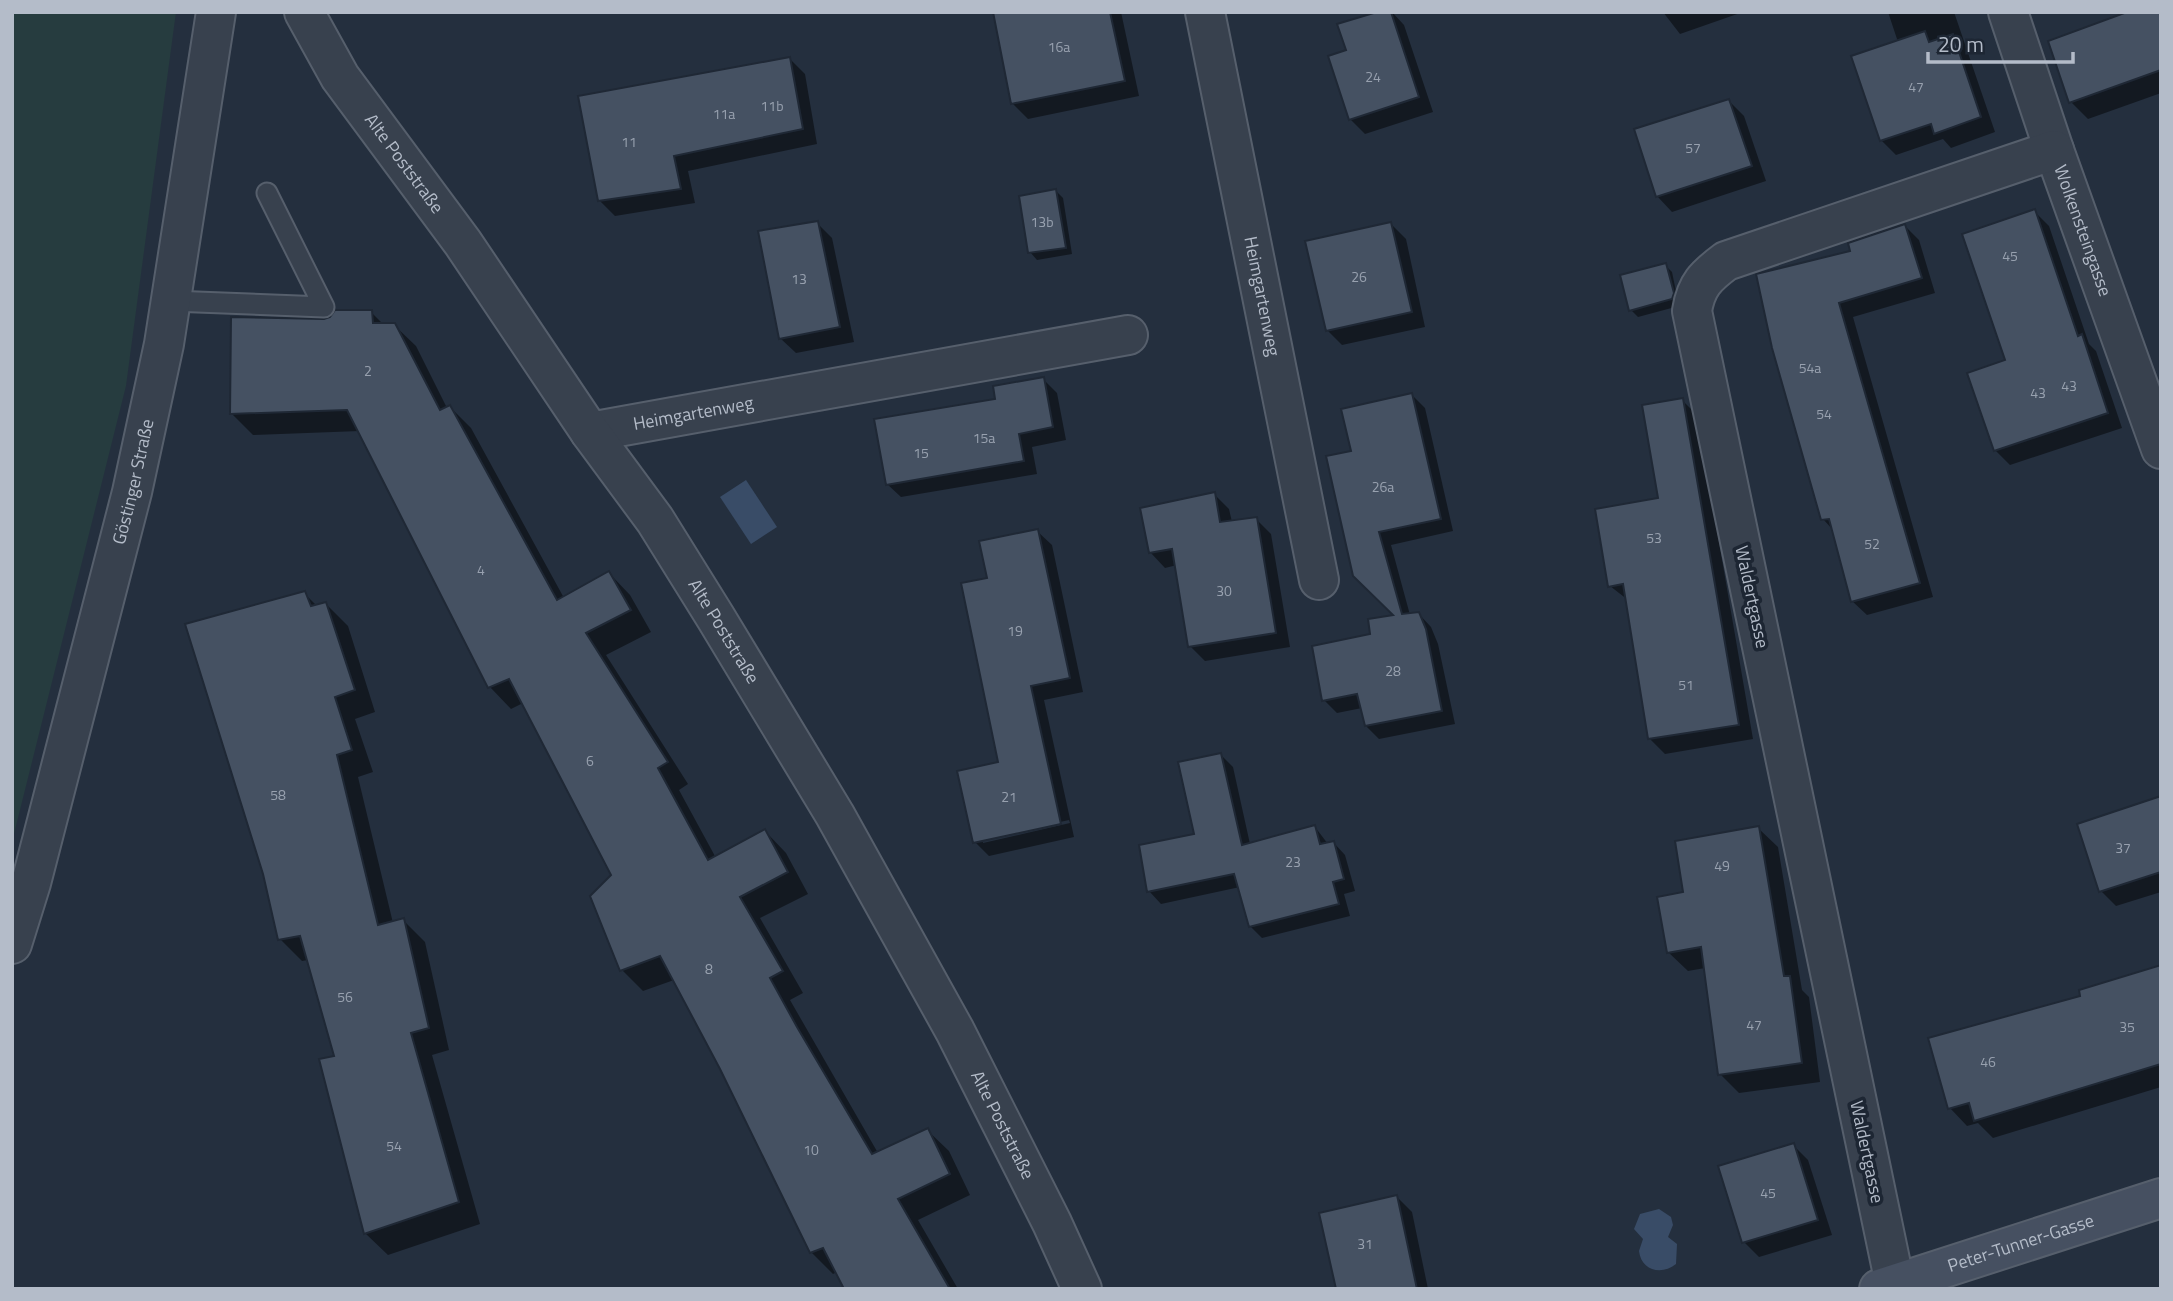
<svg xmlns="http://www.w3.org/2000/svg" width="2173" height="1301" viewBox="0 0 2173 1301" font-family="'Titillium Web',sans-serif">
	<style>
		.green { fill: #263c3f }
		.water { fill: #394c67 }
		.shadow { fill: #0007; fill-rule: evenodd }
		.building { fill: #455162; stroke: #1f2835; stroke-width: 2 }
		.lines { fill: none; stroke-linecap: round; stroke-linejoin: round }
		.service-casing { stroke: #565f6c; stroke-width: 23 }
		.minor-casing { stroke: #565f6c; stroke-width: 42 }
		.tertiary-casing { stroke: #565f6c; stroke-width: 42 }
		.secondary-casing { stroke: #565f6c; stroke-width: 42 }
		.service { stroke: #38414e; stroke-width: 19 }
		.minor { stroke: #38414e; stroke-width: 38 }
		.tertiary { stroke: #38414e; stroke-width: 38 }
		.secondary { stroke: #465061; stroke-width: 38 }
		.labels { text-anchor: middle; stroke-width: 7; stroke-linejoin: round; paint-order: stroke }
		.number-label { font-size: 14px; fill: #98a1af }
		.street-label { font-size: 18px; fill: #b4bcc9; stroke: #1d2633 }
	</style>
	<rect width="100%" height="100%" fill="#242f3e"/>
	<!-- green -->
	<path class="green" d="M12,12h164l-50,374 -114,456z"/>
	<!-- water -->
	<g class="water">
		<path d="M746,480l31,47 -26,17 -31,-47z"/>
		<path d="M1659,1209l12,8 2,8 -5,12 9,7 -1,20c-15,12 -35,6 -37,-13l4,-12 -9,-10 6,-15z"/>
	</g>
	<!-- shadow -->
	<g class="shadow">
		<path d="M995,12h126l18,84 -111,23 -15,-15z"/>
		<path d="M1383,12h9l12,13 29,87 -68,22 -15,-15 -2,-68z"/>
		<path d="M1663,12h80l-63,22z"/>
		<path d="M1888,12h66l41,120 -44,16 -8,-9 -47,16 -15,-15 17,-98z"/>
		<path d="M2161,12v81l-73,26 -17,-17 -21,-60z"/>
		<path d="M790,59l15,15 12,70 -129,27 7,32 -80,13 -15,-15z"/>
		<path d="M1729,101l15,15 22,65 -94,31 -15,-16z"/>
		<path d="M1056,191l7,7 9,56 -35,6 -7,-8z"/>
		<path d="M2034,211l15,15 40,118 7,7 26,77 -112,37 -15,-15z"/>
		<path d="M817,223l15,15 22,104 -58,11 -16,-15z"/>
		<path d="M1391,224l15,15 19,88 -83,18 -15,-15z"/>
		<path d="M1905,226l14,14 16,53 -82,24 80,280 -66,18 -15,-14 -19,-71 -10,-11 -49,-172 79,-95z"/>
		<path d="M1665,265l7,7 7,34 -41,11 -7,-7z"/>
		<path d="M371,312l13,13h10l22,21 31,62 3,-1 21,21 93,170 45,-25 21,22 21,37 -45,23 82,129 -9,6 37,68 49,-27 21,22 22,41 -48,24 43,75 -13,7 88,153 49,-23 22,21 21,44 -52,25 40,69h-112l-9,-17 -4,2 -22,-22 -89,-183 -48,-89 -31,11 -21,-21 -9,-94 -90,-173 -12,6 -21,-22 -130,-256 -107,4 -21,-21 92,-93z"/>
		<path d="M1043,379l14,14 9,47 -34,7 5,27 -136,23 -14,-13 110,-84z"/>
		<path d="M1412,395l13,13 28,123 -62,14 19,70 8,-2 13,14 7,17 17,80 -76,15 -13,-13 -4,-18 -25,5 -13,-13 48,-64 25,-20 -44,-164z"/>
		<path d="M1682,400l15,15 56,324 -88,15 -15,-15 -22,-139 -18,-14 50,-87z"/>
		<path d="M1214,494l15,15 3,13 24,-3 15,15 19,113 -85,14 -15,-15 -13,-81 -12,3 -15,-16z"/>
		<path d="M1037,531l15,14 31,147 -39,8 30,137 -85,19 -14,-14 25,-79 -11,-184zM1069,820l1,3 -87,20v-4z"/>
		<path d="M304,593l13,13 9,-2 22,22 27,86 -20,7 18,53 -15,5 35,146 10,-3 22,22 24,108 -17,5 48,169 -92,31 -22,-21 -45,-174 15,-3 -28,-97 -6,1 -22,-22z"/>
		<path d="M1221,755l12,12 17,77 65,-17 13,17 5,-2 12,13 10,36 -11,3 6,22 -88,22 -12,-12 -10,-39 -79,17 -12,-13 47,-55z"/>
		<path d="M2161,798v94l-45,14 -15,-15z"/>
		<path d="M1758,828l20,19 24,143 7,7 11,85 -81,11 -19,-19 -15,-106 -17,3 -20,-19 17,-58z"/>
		<path d="M2161,967v120l-168,51 -15,-15 -11,3 -17,-18 132,-111z"/>
		<path d="M1793,1145l15,15 24,75 -73,22 -15,-15 -24,-74z"/>
		<path d="M1397,1197l15,15 16,77h-90z"/>
	</g>
	<!-- building -->
	<g class="building">
		<path d="M993,12h117l15,69 -114,23z"/>
		<path d="M1377,12h14l28,85 -70,23 -21,-64 18,-6 -9,-26z"/>
		<path d="M2127,12h34v58l-92,33 -21,-62z"/>
		<path d="M1925,31l4,11 24,-8 28,83 -47,17 -3,-10 -51,17 -29,-85z"/>
		<path d="M790,57l13,72 -129,27 7,33 -83,12 -20,-105z"/>
		<path d="M1729,99l23,67 -96,31 -22,-68z"/>
		<path d="M1056,189l10,59 -38,5 -9,-57z"/>
		<path d="M2035,209l43,127 4,-2 26,79 -114,38 -27,-78 38,-13 -43,-126z"/>
		<path d="M818,221l22,106 -61,12 -21,-108z"/>
		<path d="M1391,222l21,90 -86,19 -21,-90z"/>
		<path d="M1905,224l17,54 -83,25 81,280 -69,19 -22,-83 -8,1 -49,-172 -16,-74 94,-23 -2,-8z"/>
		<path d="M1666,263l8,30 -2,6 -43,12 -9,-36z"/>
		<path d="M335,310h37l1,13h22l45,87 10,-5 107,195 52,-29 22,39 -45,23 82,129 -10,6 50,92 57,-31 23,43 -48,25 43,74 -13,7 27,49 75,127 56,-26 22,46 -52,25 52,90h-106l-21,-41 -13,5 -90,-184 -60,-113 -40,15 -30,-75 21,-21 -102,-196 -21,9 -141,-278 -117,4 1,-97 93,2 6,-2z"/>
		<path d="M1044,377l9,50 -34,7 5,27 -138,24 -12,-66 121,-20 -2,-13z"/>
		<path d="M1412,393l29,126 -62,13 23,82 17,-2 7,17 16,82 -77,15 -8,-32 -35,7 -10,-55 58,-12 -2,-15 25,-4 -40,-39 -27,-120 25,-5 -10,-42z"/>
		<path d="M1683,398l56,327 -91,14 -25,-155 -15,3 -13,-78 63,-11 -16,-93z"/>
		<path d="M1215,492l5,30 37,-5 19,116 -88,14 -16,-98 -23,4 -9,-45z"/>
		<path d="M1038,529l32,149 -39,8 30,138 -88,19 -16,-72 41,-9 -37,-179 26,-5 -8,-37z"/>
		<path d="M305,591l6,15 15,-4 29,88 -20,7 17,53 -15,5 41,170 26,-7 25,110 -18,5 48,169 -95,32 -45,-175 15,-3 -34,-120 -22,4 -15,-66 -78,-250z"/>
		<path d="M1221,753l21,92 73,-20 5,19 14,-3 10,38 -11,3 6,22 -90,23 -15,-53 -87,18 -8,-47 55,-11 -16,-72z"/>
		<path d="M2161,796v76l-62,20 -22,-68z"/>
		<path d="M1759,826l25,150h6l12,87 -84,12 -17,-128 -34,6 -10,-56 26,-5 -8,-51z"/>
		<path d="M2161,965v99l-187,57 -5,-18 -21,6 -20,-71 152,-42 -1,-6z"/>
		<path d="M1794,1143l24,77 -76,23 -24,-77z"/>
		<path d="M1397,1195l20,94h-81l-17,-76z"/>
	</g>
	<g class="lines">
		<!-- service casing -->
		<g class="service-casing">
			<path id="service" d="M171,301l153,6 -57,-114"/>
		</g>
		<!-- minor casing -->
		<g class="minor-casing">
			<g id="minor">
				<path id="s1" d="M1205,12l114,568"/>
				<path id="s2" d="M2008,12l46,138 107,299"/>
				<path id="s3" d="M590,432l538,-97"/>
				<path id="s4" d="M12,944l19,-61 101,-391 32,-148 52,-332"/>
				<path d="M1895,1284l-203,-973c4,-26 14,-35 34,-50l328,-111"/>
			</g>
		</g>
		<!-- tertiary casing -->
		<g class="tertiary-casing">
			<g id="tertiary">
				<path id="s5" d="M304,12l36,65 123,166 127,189 65,88 61,98 119,197 120,216 97,192 30,66"/>
			</g>
		</g>
		<!-- secondary casing -->
		<g class="secondary-casing">
			<g id="secondary">
				<path id="s6" d="M1879,1289l282,-91"/>
			</g>
		</g>
		<!-- service -->
		<use href="#service" class="service"/>
		<!-- minor -->
		<use href="#minor" class="minor"/>
		<!-- tertiary -->
		<use href="#tertiary" class="tertiary"/>
		<!-- secondary -->
		<use href="#secondary" class="secondary"/>
	</g>
	<g class="labels">
		<!-- number labels -->
		<g class="number-label">
			<text x="1059" y="52">16a</text>
			<text x="1373" y="82">24</text>
			<text x="1916" y="92">47</text>
			<text x="772" y="111">11b</text>
			<text x="724" y="119">11a</text>
			<text x="629" y="147">11</text>
			<text x="1693" y="153">57</text>
			<text x="1042" y="227">13b</text>
			<text x="2010" y="261">45</text>
			<text x="1359" y="282">26</text>
			<text x="799" y="284">13</text>
			<text x="1810" y="373">54a</text>
			<text x="368" y="376">2</text>
			<text x="2069" y="391">43</text>
			<text x="2038" y="398">43</text>
			<text x="1824" y="419">54</text>
			<text x="984" y="443">15a</text>
			<text x="921" y="458">15</text>
			<text x="1383" y="492">26a</text>
			<text x="1654" y="543">53</text>
			<text x="1872" y="549">52</text>
			<text x="481" y="575">4</text>
			<text x="1224" y="596">30</text>
			<text x="1015" y="636">19</text>
			<text x="1393" y="676">28</text>
			<text x="1686" y="690">51</text>
			<text x="590" y="766">6</text>
			<text x="278" y="800">58</text>
			<text x="1009" y="802">21</text>
			<text x="2123" y="853">37</text>
			<text x="1293" y="867">23</text>
			<text x="1722" y="871">49</text>
			<text x="709" y="974">8</text>
			<text x="345" y="1002">56</text>
			<text x="1754" y="1030">47</text>
			<text x="2127" y="1032">35</text>
			<text x="1988" y="1067">46</text>
			<text x="394" y="1151">54</text>
			<text x="811" y="1155">10</text>
			<text x="1768" y="1198">45</text>
			<text x="1365" y="1249">31</text>
		</g>
		<!-- street labels -->
		<g class="street-label">
			<text dy="6" stroke="none"><textPath href="#s5" startOffset="182">Alte Poststraße</textPath></text>
			<text dy="6" stroke="none"><textPath href="#s2" startOffset="231">Wolkensteingasse</textPath></text>
			<text dy="6" stroke="none"><textPath href="#s1" startOffset="290">Heimgartenweg</textPath></text>
			<text dy="6" stroke="none"><textPath href="#s3" startOffset="105">Heimgartenweg</textPath></text>
			<text dy="6" stroke="none"><textPath href="#s4" startOffset="478">Göstinger Straße</textPath></text>
			<text transform="translate(1752 597) rotate(78)" y="6">Waldertgasse</text>
			<text dy="6" stroke="none"><textPath href="#s5" startOffset="749">Alte Poststraße</textPath></text>
			<text dy="6" stroke="none"><textPath href="#s5" startOffset="1316">Alte Poststraße</textPath></text>
			<text transform="translate(1867 1152) rotate(78)" y="6">Waldertgasse</text>
			<text dy="6" stroke="none"><textPath href="#s6" startOffset="149">Peter-Tunner-Gasse</textPath></text>
		</g>
	</g>
	<!-- border -->
	<rect width="2173" height="1301" fill="none" stroke="#b4bcc9" stroke-width="28"/>
	<!-- scale -->
	<path d="M1928 52v10h145v-10" fill="none" stroke="#b4bcc9" stroke-width="3.5"/>
	<text x="1938" y="52" font-size="21" fill="#b4bcc9" stroke="#1d2633" stroke-width="5" paint-order="stroke">20 m</text>
</svg>
